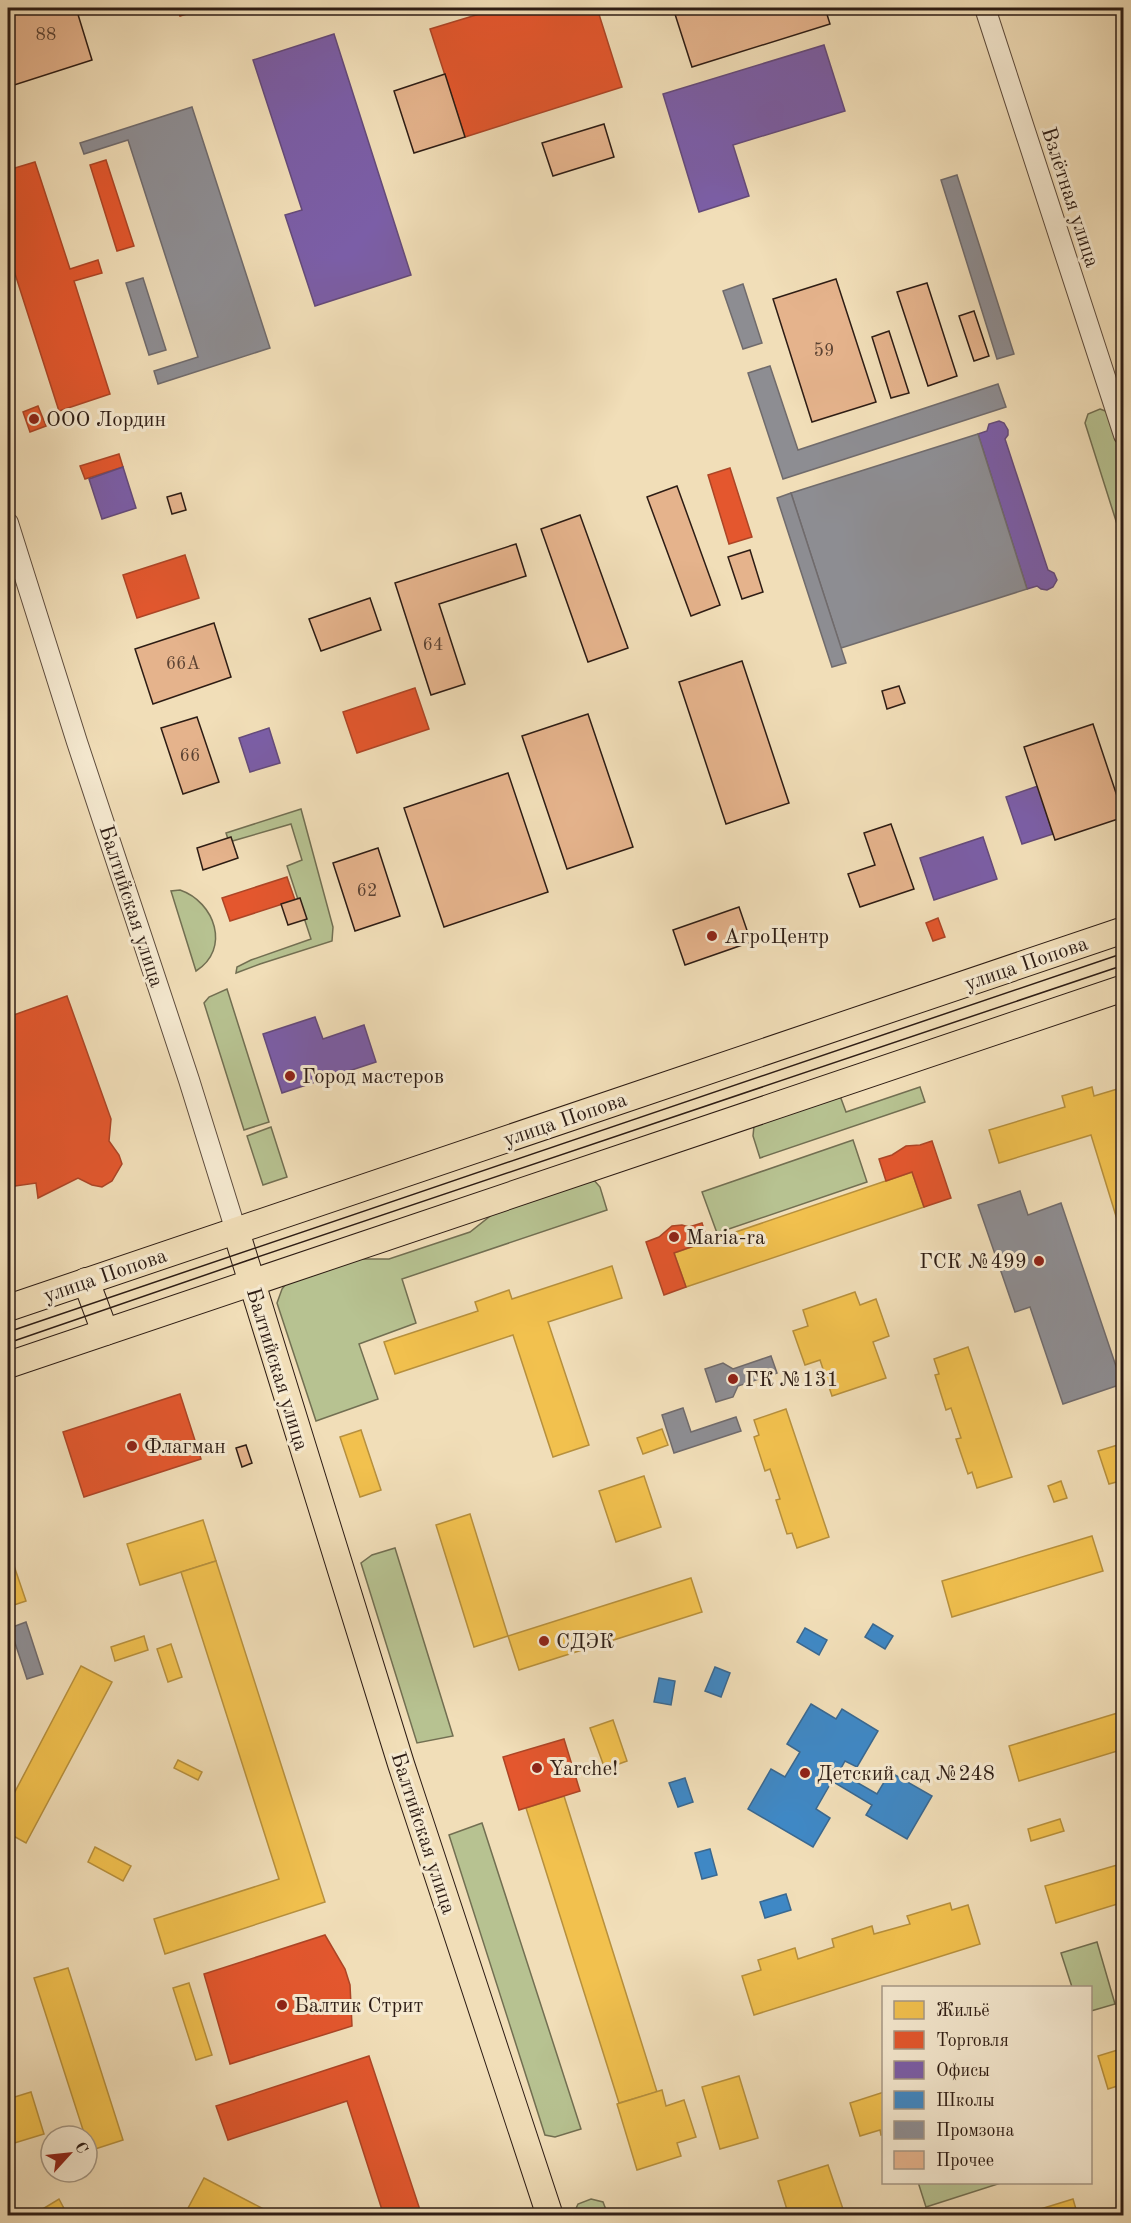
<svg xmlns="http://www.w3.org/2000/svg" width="1131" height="2223" viewBox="0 0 1131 2223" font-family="'Old Standard TT',serif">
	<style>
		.green { fill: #b7c291; stroke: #726f52; stroke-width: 1.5 }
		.homes { fill: #f2c14e; stroke: #b7903d; stroke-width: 1.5 }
		.shops { fill: #e4572e; stroke: #ad4526; stroke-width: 1.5 }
		.offices { fill: #7b5ea7; stroke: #644a7b; stroke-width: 1.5 }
		.schools { fill: #3f88c5; stroke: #3a6890; stroke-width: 1.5 }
		.industry { fill: #8d8d92; stroke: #706b6c; stroke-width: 1.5 }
		.building { fill: #e5b38c; stroke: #2d1c14; stroke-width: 1.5 }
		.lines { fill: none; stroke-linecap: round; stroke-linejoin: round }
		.minor-casing { stroke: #5e4c3d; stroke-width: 22 }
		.major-casing { stroke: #2d1c14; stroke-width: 28 }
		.minor { stroke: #f6ead1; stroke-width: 20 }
		.major { stroke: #f1deb8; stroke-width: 26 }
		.tram { stroke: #2d1c14; stroke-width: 1.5 }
		.poi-dot { fill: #8f2418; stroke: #f6ead1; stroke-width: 2 }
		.labels { text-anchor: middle; stroke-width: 6; stroke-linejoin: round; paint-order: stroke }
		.number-label { font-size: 18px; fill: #5b4232 }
		.street-label { font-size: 21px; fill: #2d1c14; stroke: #f6ead1 }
		.poi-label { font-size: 21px; fill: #2d1c14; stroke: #f6ead1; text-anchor: start }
	</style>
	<rect width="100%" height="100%" fill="#f1deb8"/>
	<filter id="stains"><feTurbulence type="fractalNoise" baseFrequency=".00333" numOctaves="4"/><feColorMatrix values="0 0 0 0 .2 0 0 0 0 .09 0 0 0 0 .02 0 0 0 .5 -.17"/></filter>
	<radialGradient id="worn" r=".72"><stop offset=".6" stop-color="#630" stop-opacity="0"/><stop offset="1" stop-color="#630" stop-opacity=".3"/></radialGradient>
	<!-- green -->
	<g class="green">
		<path d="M1100,409l11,4 12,39v91l-38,-120 3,-9z"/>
		<path d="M301,809l32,118 -1,14 -72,23 -24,9 1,-6 14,-7 60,-21 -24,-73 15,-6 -11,-36 -62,18 -3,-9z"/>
		<path d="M180,890c35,12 51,59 16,81l-25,-80z"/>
		<path d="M227,989l42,133 -25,8 -40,-127 5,-6z"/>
		<path d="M920,1087l5,15 -165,56 -7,-22 1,-10 85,-33 7,19z"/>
		<path d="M271,1127l16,50 -24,8 -16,-49z"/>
		<path d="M853,1140l14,42 -150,51 -15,-41z"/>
		<path d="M593,1179l7,8 7,23 -205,69 14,44 -57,21 19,55 -62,22 -39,-118 5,-14 7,-9 59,-21h41l81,-27 33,-26z"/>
		<path d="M395,1548l58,188 -36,7 -56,-180 11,-8z"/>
		<path d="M482,1823l99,306 -26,8 -10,-2 -96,-300z"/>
		<path d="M1097,1942l18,62 -24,7 -1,-23 -18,-1 -11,-34z"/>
		<path d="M918,2182h83v1l-75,24z"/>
		<path d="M591,2199l12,3 5,13h-35l5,-11z"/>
	</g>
	<!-- homes -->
	<g class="homes">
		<path d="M1092,1087l2,9 30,-9v155l-33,-107 -92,28 -10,-33 76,-23 -3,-11z"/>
		<path d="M912,1172l12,35 -238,80 -12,-34z"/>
		<path d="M612,1266l10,32 -74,24 41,123 -36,12 -40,-122 -118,39 -11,-32 94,-31 -3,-9 34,-12 3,9z"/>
		<path d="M855,1292l5,13 16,-6 13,37 -16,6 13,36 -54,18 -12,-36 -15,5 -12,-34 15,-5 -5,-16z"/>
		<path d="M968,1347l44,130 -35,11 -5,-16 -4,2 -12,-35 5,-1 -10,-30 -5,2 -11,-35 4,-1 -5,-15z"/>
		<path d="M786,1409l43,128 -32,11 -5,-15 -5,1 -11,-34 4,-1 -10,-30 -5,2 -11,-34 5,-2 -5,-15z"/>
		<path d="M662,1429l6,16 -25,9 -6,-16z"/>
		<path d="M361,1430l20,60 -21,7 -20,-60z"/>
		<path d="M1124,1443v37l-15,4 -11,-33z"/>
		<path d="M644,1476l17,51 -45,15 -17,-51z"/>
		<path d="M1061,1481l6,17 -13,4 -6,-16z"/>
		<path d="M470,1514l38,122 -34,11 -38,-122z"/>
		<path d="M203,1520l13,41 -76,24 -13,-41z"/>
		<path d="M1092,1536l11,35 -151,46 -10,-36z"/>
		<path d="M8,1548l18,53 -18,6z"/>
		<path d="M216,1561l109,341 -160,52 -11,-35 125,-40 -98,-307z"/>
		<path d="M691,1578l11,34 -183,58 -11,-34z"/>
		<path d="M144,1636l4,14 -33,11 -4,-14z"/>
		<path d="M171,1644l11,33 -14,5 -11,-33z"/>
		<path d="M81,1666l31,16 -86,161 -18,-10v-28z"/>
		<path d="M1124,1711v38l-105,32 -10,-35z"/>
		<path d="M613,1720l14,41 -22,8 -15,-41z"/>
		<path d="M178,1760l24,12 -4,8 -24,-12z"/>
		<path d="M564,1796l93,296 -38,11 -93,-295z"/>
		<path d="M1060,1819l4,12 -33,10 -3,-12z"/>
		<path d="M95,1847l36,19 -8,15 -35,-19z"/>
		<path d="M1124,1863v39l-68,21 -11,-37z"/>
		<path d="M950,1903l2,7 16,-5 12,39 -226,71 -12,-39 19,-6 -3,-10 37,-12 3,11 36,-12 -2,-8 40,-13 2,8 36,-10 -3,-8z"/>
		<path d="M68,1968l55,172 -34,11 -2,-15h-2l-51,-158z"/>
		<path d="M189,1983l23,72 -16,5 -23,-72z"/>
		<path d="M1124,2048v36l-16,5 -10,-33z"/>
		<path d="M739,2076l19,62 -38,11 -18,-62z"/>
		<path d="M662,2090l4,16 18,-6 12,37 -19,6 4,13 -44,14 -20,-66z"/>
		<path d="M31,2092l13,42 -36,11v-46z"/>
		<path d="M884,2092v42l-3,1 -1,-5 -20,6 -10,-33z"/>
		<path d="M828,2165l17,50 -56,1 -11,-35z"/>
		<path d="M204,2178l73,38h-83l-8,-4z"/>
		<path d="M59,2199l9,17h-37z"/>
		<path d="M1073,2199l5,17h-60z"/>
	</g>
	<!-- shops -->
	<g class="shops">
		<path d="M177,8h29l-26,8z"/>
		<path d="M499,8h98l25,79 -157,50 -35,-108z"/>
		<path d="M106,160l28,86 -17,5 -27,-86z"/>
		<path d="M35,162l35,107 28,-9 4,13 -28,8 36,113 -51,17 -51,-159v-82z"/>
		<path d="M38,406l8,20 -16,6 -7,-20z"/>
		<path d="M119,454l4,13 -38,12 -5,-13z"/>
		<path d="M730,468l22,69 -23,7 -21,-69z"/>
		<path d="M185,555l14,43 -62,20 -14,-43z"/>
		<path d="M415,688l14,41 -72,24 -14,-41z"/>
		<path d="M287,877l8,23 -65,21 -8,-23z"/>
		<path d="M938,918l7,19 -12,4 -7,-18z"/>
		<path d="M67,996l44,123 -2,22 10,14 3,9 -10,17 -10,6 -10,-2 -14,-7 -40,20 -2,-15 -21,3 -7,-1v-168z"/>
		<path d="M932,1141l19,57 -27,9 -12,-35 -26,9 -7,-22 13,-4 14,-9 14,-1z"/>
		<path d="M702,1223l6,18 -34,12 12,34 -22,8 -18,-53 13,-5 13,-11 10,-1 7,2z"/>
		<path d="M180,1394l21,65 -117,38 -21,-65z"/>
		<path d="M564,1739l16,52 -61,19 -16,-53z"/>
		<path d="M325,1935l20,34 5,16 2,41 -122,38 -26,-90z"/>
		<path d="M369,2056l53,160h-38l-37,-115 -119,39 -12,-34z"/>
	</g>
	<!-- offices -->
	<g class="offices">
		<path d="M334,34l77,241 -96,31 -30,-91 17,-5 -49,-150z"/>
		<path d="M824,45l21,66 -112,34 16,51 -50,16 -36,-118z"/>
		<path d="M999,421l5,2 4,7v5l-3,4 43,131 6,3 3,7 -4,7 -6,3 -6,-1 -4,-3 -10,3 -49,-155 9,-3 2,-7z"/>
		<path d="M123,467l13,41 -34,11 -13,-40z"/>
		<path d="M269,728l11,35 -30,9 -11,-34z"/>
		<path d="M1038,786l15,48 -31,10 -16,-47z"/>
		<path d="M983,837l14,42 -63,21 -14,-42z"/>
		<path d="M315,1017l8,22 41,-14 12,37 -94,31 -19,-59z"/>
	</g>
	<!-- schools -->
	<g class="schools">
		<path d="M873,1624l20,12 -8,13 -20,-12z"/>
		<path d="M805,1628l22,12 -8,15 -22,-13z"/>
		<path d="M715,1667l15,6 -9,24 -16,-6z"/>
		<path d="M659,1678l16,3 -4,24 -17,-3z"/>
		<path d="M811,1704l25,15 6,-10 36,22 -21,36 -12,-6 -6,11 38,22 13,-22 42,24 -25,43 -41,-24 6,-10 -40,-24 -16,28 14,9 -17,29 -65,-38 23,-40 14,8 15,-25 -13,-8z"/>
		<path d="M685,1778l8,24 -15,5 -9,-24z"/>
		<path d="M710,1849l7,26 -15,4 -7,-26z"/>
		<path d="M786,1894l5,16 -26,8 -5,-16z"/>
	</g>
	<!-- industry -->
	<g class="industry">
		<path d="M192,107l78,241 -112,36 -4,-13 44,-14 -70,-217 -44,14 -4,-11z"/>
		<path d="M957,175l57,179 -17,5 -56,-179z"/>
		<path d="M143,278l23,72 -17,5 -23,-72z"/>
		<path d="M743,284l19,59 -19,6 -20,-58z"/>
		<path d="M770,366l28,84 200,-66 8,23 -223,72 -35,-106z"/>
		<path d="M978,434l49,155 -186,59 -50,-155z"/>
		<path d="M791,493l55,170 -14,4 -55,-169z"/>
		<path d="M1020,1191l8,24 33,-12 61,181 -59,20 -33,-97 -15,5 -37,-107z"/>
		<path d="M771,1356l6,17 -39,13 -5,11 -17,5 -11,-33 18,-6 10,6z"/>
		<path d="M683,1408l8,24 45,-15 5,14 -67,22 -12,-38z"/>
		<path d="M26,1622l17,52 -16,5 -17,-51z"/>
	</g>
	<!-- building -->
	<g class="building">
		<path d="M8,8h68l16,52 -84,27z"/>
		<path d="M673,8h152l5,16 -138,43z"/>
		<path d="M445,74l20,63 -51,16 -20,-62z"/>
		<path d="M604,124l10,33 -61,19 -11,-33z"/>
		<path d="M836,279l40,123 -64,20 -39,-123z"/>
		<path d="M927,283l30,93 -29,10 -31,-94z"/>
		<path d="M974,311l15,45 -15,5 -15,-45z"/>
		<path d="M889,331l20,62 -18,5 -19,-61z"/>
		<path d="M677,486l43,119 -29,11 -44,-119z"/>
		<path d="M181,493l5,17 -14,4 -5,-17z"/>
		<path d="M580,515l48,133 -40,14 -47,-133z"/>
		<path d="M516,544l10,32 -87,28 26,80 -34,11 -36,-112z"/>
		<path d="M750,550l13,42 -21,7 -14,-42z"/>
		<path d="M370,598l11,32 -60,21 -12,-32z"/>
		<path d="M214,623l17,54 -78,27 -18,-55z"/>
		<path d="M742,661l47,142 -63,21 -47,-142z"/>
		<path d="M899,686l6,17 -18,6 -5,-18z"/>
		<path d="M588,714l45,133 -66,22 -45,-133z"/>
		<path d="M197,717l22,65 -36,12 -22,-66z"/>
		<path d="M1093,724l31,93 -69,23 -31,-93z"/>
		<path d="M508,773l40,119 -104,35 -40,-119z"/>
		<path d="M891,824l23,65 -54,18 -12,-33 27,-9 -11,-32z"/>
		<path d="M231,837l7,21 -35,12 -6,-22z"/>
		<path d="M378,848l22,68 -45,15 -22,-68z"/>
		<path d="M300,898l7,21 -19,6 -7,-21z"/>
		<path d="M739,907l12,35 -66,23 -12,-35z"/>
		<path d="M246,1445l6,18 -10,4 -6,-19z"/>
	</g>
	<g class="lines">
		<!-- minor casing -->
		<g class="minor-casing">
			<g id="minor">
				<path d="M985,8l139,427"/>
				<path d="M8,523l69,219 112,338 47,151"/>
			</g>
		</g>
		<!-- major casing -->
		<g class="major-casing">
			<g id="major">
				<path d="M236,1231l165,533 149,452"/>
				<path d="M86,1281l19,51"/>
				<path d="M8,1308l1116,-378"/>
				<path d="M8,1365l1116,-377"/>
			</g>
		</g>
		<!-- minor -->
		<use href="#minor" class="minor"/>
		<!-- major -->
		<use href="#major" class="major"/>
		<!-- tram -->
		<g class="tram">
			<path d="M8,1332l1116,-379"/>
			<path d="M8,1343l238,-82 878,-296"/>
		</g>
	</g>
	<!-- markers -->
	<g class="poi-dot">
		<circle cx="34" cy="419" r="6"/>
		<circle cx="712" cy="936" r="6"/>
		<circle cx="290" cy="1076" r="6"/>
		<circle cx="674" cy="1237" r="6"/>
		<circle cx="1039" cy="1261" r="6"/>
		<circle cx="733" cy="1379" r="6"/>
		<circle cx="132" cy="1446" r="6"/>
		<circle cx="544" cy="1641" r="6"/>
		<circle cx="537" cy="1768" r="6"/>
		<circle cx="805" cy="1773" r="6"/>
		<circle cx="282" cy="2005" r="6"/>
	</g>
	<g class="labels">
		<!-- number labels -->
		<g class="number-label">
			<text x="46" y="40">88</text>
			<text x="824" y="356">59</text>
			<text x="433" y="650">64</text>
			<text x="183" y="669">66А</text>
			<text x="190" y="761">66</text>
			<text x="367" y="896">62</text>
		</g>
		<!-- street labels -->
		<g class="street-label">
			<text transform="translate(1071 197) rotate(72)" y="7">Взлётная улица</text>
			<text transform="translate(132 906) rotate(72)" y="7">Балтийская улица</text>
			<text transform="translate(1026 963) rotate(-19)" y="7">улица Попова</text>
			<text transform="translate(565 1119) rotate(-19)" y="7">улица Попова</text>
			<text transform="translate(105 1275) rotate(-19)" y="7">улица Попова</text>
			<text transform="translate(278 1369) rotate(73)" y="7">Балтийская улица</text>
			<text transform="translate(424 1833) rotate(72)" y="7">Балтийская улица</text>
		</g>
		<!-- poi labels -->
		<g class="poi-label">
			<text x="46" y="426">ООО Лордин</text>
			<text x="724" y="943">АгроЦентр</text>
			<text x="302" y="1083">Город мастеров</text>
			<text x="686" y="1244">Maria-ra</text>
			<text x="1027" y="1268" text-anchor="end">ГСК №499</text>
			<text x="745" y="1386">ГК №131</text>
			<text x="144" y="1453">Флагман</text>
			<text x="556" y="1648">СДЭК</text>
			<text x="549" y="1775">Yarche!</text>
			<text x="817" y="1780">Детский сад №248</text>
			<text x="294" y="2012">Балтик Стрит</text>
		</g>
	</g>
	<!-- margin -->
	<rect width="1131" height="2223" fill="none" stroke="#f1deb8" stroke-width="30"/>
	<rect x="9" y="9" width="1113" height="2205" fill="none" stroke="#2d1c14" stroke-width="3"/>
	<rect x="15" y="15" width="1101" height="2193" fill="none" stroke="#2d1c14" stroke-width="1.5"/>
	<!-- legend -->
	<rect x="882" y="1986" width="210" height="198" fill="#f6ead1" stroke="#a69885" stroke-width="1.5"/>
	<rect x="894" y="2001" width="30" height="18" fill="#f2c14e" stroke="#a69885" stroke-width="1.5"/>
	<text x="936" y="2016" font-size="18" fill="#2d1c14">Жильё</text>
	<rect x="894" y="2031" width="30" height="18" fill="#e4572e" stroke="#a69885" stroke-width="1.5"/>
	<text x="936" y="2046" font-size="18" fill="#2d1c14">Торговля</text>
	<rect x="894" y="2061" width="30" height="18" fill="#7b5ea7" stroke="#a69885" stroke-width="1.5"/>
	<text x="936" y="2076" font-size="18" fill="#2d1c14">Офисы</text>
	<rect x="894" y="2091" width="30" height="18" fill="#3f88c5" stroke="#a69885" stroke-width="1.5"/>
	<text x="936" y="2106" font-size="18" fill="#2d1c14">Школы</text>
	<rect x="894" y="2121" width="30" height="18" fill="#8d8d92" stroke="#a69885" stroke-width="1.5"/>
	<text x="936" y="2136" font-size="18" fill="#2d1c14">Промзона</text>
	<rect x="894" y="2151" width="30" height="18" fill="#e5b38c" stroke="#a69885" stroke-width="1.5"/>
	<text x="936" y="2166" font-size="18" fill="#2d1c14">Прочее</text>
	<!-- north arrow -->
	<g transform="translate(69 2154) rotate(63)"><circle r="28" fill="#f6ead1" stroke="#a69885" stroke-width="1.5"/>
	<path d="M0-4.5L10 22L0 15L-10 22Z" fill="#8f2418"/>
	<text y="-9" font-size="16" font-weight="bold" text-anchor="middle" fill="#2d1c14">С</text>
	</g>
	<rect width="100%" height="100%" filter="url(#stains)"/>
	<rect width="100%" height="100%" fill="url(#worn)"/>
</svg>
